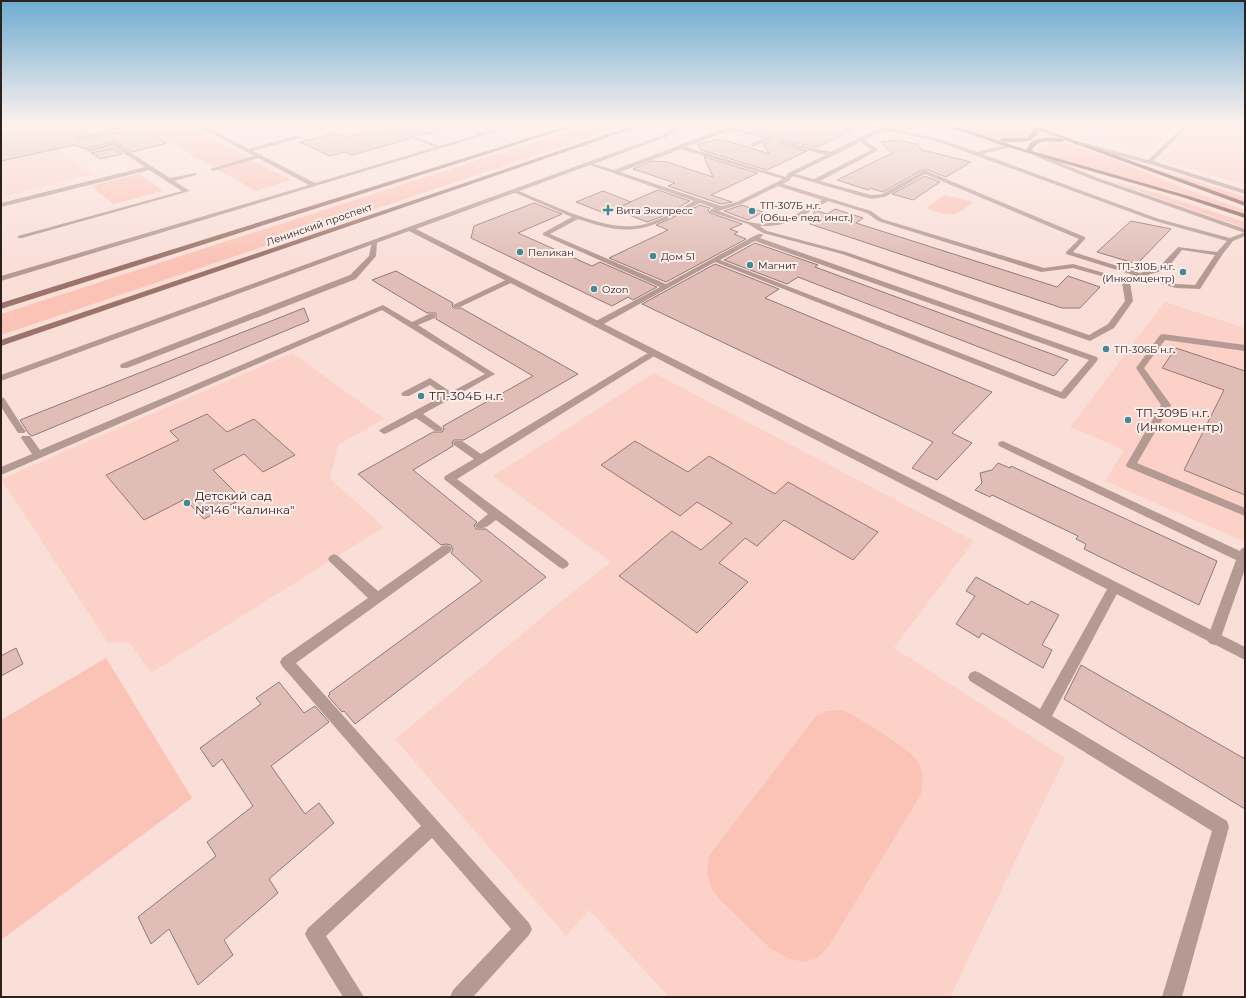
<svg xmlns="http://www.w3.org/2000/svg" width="1246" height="998" viewBox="0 0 1246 998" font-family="Montserrat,sans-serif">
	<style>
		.built { fill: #fbd1c8 }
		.green { fill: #fbc2b6 }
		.building { fill: #e0beb7; stroke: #967872 }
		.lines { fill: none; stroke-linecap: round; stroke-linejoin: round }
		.lane { fill: #b59993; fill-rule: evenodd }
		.street { fill: #b59993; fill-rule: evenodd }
		.secondary { fill: #9c746b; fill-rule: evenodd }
		.primary { fill: #88594f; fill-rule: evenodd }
		.poi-dot { fill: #448995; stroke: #feefec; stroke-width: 1.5 }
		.labels { text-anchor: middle; stroke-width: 4; stroke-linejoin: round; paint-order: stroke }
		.far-poi-label { font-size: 10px; fill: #2d211e; stroke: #feefec; text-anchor: start }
		.far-street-label { font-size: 10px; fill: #2d211e; stroke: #feefec }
		.poi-label { font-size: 12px; fill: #2d211e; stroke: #feefec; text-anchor: start }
	</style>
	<rect width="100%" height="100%" fill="#fadfd9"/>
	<!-- built -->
	<g class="built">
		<path d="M1051,124h127l-32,28z"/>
		<path d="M1195,124h50v61l-88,-26z"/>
		<path d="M31,131l62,43 -92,23v-60z"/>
		<path d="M1165,302l80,26v214l-140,-61 19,-31 -54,-23z"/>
		<path d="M292,353l92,66 -46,26 -8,34 54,48 -233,146 -22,-31 -21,1 -107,-164z"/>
		<path d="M654,373l320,168 -80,107 171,110 -115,239h-281l-80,-87 -23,26 -171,-197 189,-156 27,-21 -118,-86z"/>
	</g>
	<!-- green -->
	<g class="green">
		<path d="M147,124h37l65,34 -35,9 -75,-41z"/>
		<path d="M590,124h35l-3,2 -621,209v-21z"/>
		<path d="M949,124c18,0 69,-6 82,9l-1,2c-17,14 -62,-5 -81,-11z"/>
		<path d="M1050,143l23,1 17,6 101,41 54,19v4l-70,-23 -127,-34 -10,-5v-3l1,-3z"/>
		<path d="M252,160l39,20 -35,11 -39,-22z"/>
		<path d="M1153,167l92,30v5l-34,-11z"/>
		<path d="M139,174l24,17 -50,13 -22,-18z"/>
		<path d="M1104,179l59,16 82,27v6z"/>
		<path d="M945,195l26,6 1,2c-14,10 -17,15 -34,9 -4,-1 -8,-2 -11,-5z"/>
		<path d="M106,658l86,140 -191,142v-220z"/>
		<path d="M843,710c15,8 69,39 76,54 5,10 4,18 2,30l-91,150 -11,12 -15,6 -17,-4 -18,-11 -48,-46 -10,-13 -4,-16 2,-16 107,-140 11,-5z"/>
	</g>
	<!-- building -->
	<g class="building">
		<path d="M1,124h86l1,9 -12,3v2l4,2 60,-12 27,15 -35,9 -18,-11 -29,8 -11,-4 -73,16z"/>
		<path d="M397,124h48l1,5 -28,7 -28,-10z"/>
		<path d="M750,124h79l25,6 -37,17 -36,-7 1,4 25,7 -40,19 -66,-20 -3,-6 15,-4h11l46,14 -7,-10 10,-5v-2l-18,-5z"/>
		<path d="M382,128l27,11 -57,16 -7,-3 -15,4 -30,-14 35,-9 11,4z"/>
		<path d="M899,140l18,4 5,6 49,12 -25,15 -18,-7h-6l-39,22 -13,-4 -2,2 -31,-10 55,-27 -11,-11z"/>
		<path d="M113,148l9,6 -22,5 -9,-6z"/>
		<path d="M704,157l54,16 -47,22 21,7 -11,2 -53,-18 7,-3 -42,-14 19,-8 15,1 46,15z"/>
		<path d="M925,176l15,6 -27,18 -21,-6z"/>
		<path d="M658,190l32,11 -29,16 -14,5 -33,-13z"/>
		<path d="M603,191l28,11 -27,11 -28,-11z"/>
		<path d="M534,203l28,11 -44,19 74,33 8,-4 57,25 -24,13 -5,-3 -16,9 -141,-68 3,-12z"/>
		<path d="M700,205l10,3 -2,2 2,3 32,11 -12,5 8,3 -4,2 12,5 -80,43 -57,-24 59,-28 -12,-5z"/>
		<path d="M742,205l21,7 -15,8 -24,-9z"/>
		<path d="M835,209l28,9 -7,5 201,64 11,-11 32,11 -20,21h-18l-252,-84 5,-14 12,4z"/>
		<path d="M1131,221l40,8 -34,35 -40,-12z"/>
		<path d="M755,243l63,22 -3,2 253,93 -14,16 -256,-99 -11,7 -63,-24z"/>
		<path d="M715,264l64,25 -14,9 227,94 -40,41 20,10 -35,37 -25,-12 21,-26 -291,-138z"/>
		<path d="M396,271l57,32 -1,3 2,2h7l117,66 -114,66h-10l-2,2 1,4 -40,24 64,52 -3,3 2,4h10l60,48 -191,147 -11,-13 -2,1 -14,-16 2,-2 -1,-1 153,-112 -31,-28 2,-3 -2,-5 -5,-1 -5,1 -83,-71 75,-42h9l2,-3 -1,-3 90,-50 -97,-57v-6h-9l-55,-33z"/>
		<path d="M304,308l5,13 -277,115 -3,-2 -9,-14z"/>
		<path d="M1176,348l69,23v124l-61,-25 40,-80 -62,-22z"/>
		<path d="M207,414l20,18 27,-13 41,36 -32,17 -19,-18 -31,16 29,29 -38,20 -19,-20 -41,21 -38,-45 73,-35 -9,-9z"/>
		<path d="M635,441l53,31 21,-16 66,38 13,-12 90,50 -25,28 -69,-40 -27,26 -12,-8 -26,25 29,19 -51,51 -78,-57 53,-45 29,19 31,-27 -35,-21 -17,14 -79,-51z"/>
		<path d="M998,463l12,5 1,-2 206,95 -18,44 -115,-56 2,-5 -10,-5 2,-3 -86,-41 -2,2 -15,-7 7,-7 -2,-10 12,-3z"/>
		<path d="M976,577l52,28 3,-4 28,14 -17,30 10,5 -9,18 -61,-35 -3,5 -23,-14 19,-28 -9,-5z"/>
		<path d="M16,648l7,16 -22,12v-20z"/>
		<path d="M1081,665l164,94v50l-181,-110z"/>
		<path d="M279,682l25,31 11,-7 14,16 -58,44 34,48 14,-11 15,20 -65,56 9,14 -54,47 9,15 -35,30 -29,-56 -18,15 -13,-27 78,-61 -9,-14 46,-36 -31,-47 -9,8 -13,-19 61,-44 -5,-6z"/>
	</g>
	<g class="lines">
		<!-- lane -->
		<g class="lane">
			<path d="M134,124h8l-62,15 -3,-2z"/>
			<path d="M210,124h7l-15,4 -2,-1z"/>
			<path d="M376,124h6l60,23 -5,1z"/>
			<path d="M452,124h6l28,10 -5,1z"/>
			<path d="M713,124l17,2 7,-2h6l-8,4 37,10 -19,9 -2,-1v-2l13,-6 -33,-8 -45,17 100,30 2,-4 38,-18 -44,-12v-2l48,11 48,-23 -10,-1 -18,-4 34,3 6,-3h5l-6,4 51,11 37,13 32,-8 3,2 -1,1 -29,7 177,65 71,19 15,-6v4l-12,5 -11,14 -22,34 -24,-1 -35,-10 -11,4 3,19 -19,27 -24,13 -248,-87 -79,-21 -15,-9 -38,-12v-2l4,-2 -14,-5c-53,26 -64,36 -122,16l-28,15 116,50 86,-47 6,-3h4l1,1 -3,3 337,119 1,2 -1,2 -31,37 -3,1 -348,-137 -115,64h-6v-4l66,-35 -117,-52v-2l29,-16 -61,-26 5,-1c33,13 90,43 125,35 19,-4 36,-15 53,-24l-107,-37v-2l27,8 111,-42zM885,130l51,11 219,80 72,20 -10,11 -39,-5 -18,19 -20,7 -67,-21 12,-13v-2l-158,-66h-4l-41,23 -11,1 -51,-14 57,-30v-2l-12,-9zM861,142l10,8 -57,29 -19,-5zM681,149l102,30 -46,23 -16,4 -101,-34zM925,174l154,65 -13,13v2l67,21 -8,4 -52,-15 -29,4 -162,-49 -11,-8 -88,-27 7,-4 2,-4 79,23 14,-2zM778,186l44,14c-21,11 -43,27 -68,23 -12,-2 -24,-8 -35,-12l22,-7zM828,201l39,12 11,8 163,51 32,-4 49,14 3,19 -17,23 -19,11 -243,-83 -79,-21 -7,-5c26,2 46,-12 68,-25zM755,241l334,119 -28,32 -341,-132zM1182,250l33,5 -20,30 -18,-1 -30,-9 19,-5z"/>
			<path d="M1186,124h5l-38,37 92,29v4l-98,-31v-2z"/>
			<path d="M298,135l3,2 -1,1 -52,14 -3,-2z"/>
			<path d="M114,142l56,36 26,-5v2l-22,6 16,10 -168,47h-4v-2l164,-45 -33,-21 -148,37v-4l144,-36 -32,-21 -24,6 -3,-2z"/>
			<path d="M260,154l3,2 -1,1 -49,14 -3,-2z"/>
			<path d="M372,241l5,1 -1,14 -20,23 -229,89h-6l-1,-2 1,-2 229,-89 19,-19z"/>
			<path d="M508,279h3l4,2 -55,26h-6l-1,-2z"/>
			<path d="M383,305l29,17 17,-8h6v4l-17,7 77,49 -72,40 18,13 2,2 -2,2h-6l-19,-13 -29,15 -3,1 -5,-3 2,-2 63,-34 -14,-10 -21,11h-6l-2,-2 2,-2 27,-14 21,14 34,-18 -103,-64 -381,165v-8l31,-13 -11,-16 1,-2h8l10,14z"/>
			<path d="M1163,334l82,11v6l-80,-11 -21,28 27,37 -34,58 108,45v8l-118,-49 -1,-2 35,-60 -25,-37 24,-33z"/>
			<path d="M653,350l3,1 1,2 -1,2 -199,124 110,82 2,3 -2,3 -4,2 -4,-2 -63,-47c-6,4 -11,10 -19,8l-2,-3 13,-11 -44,-35 1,-3 29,-17 -20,-14 -1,-2 1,-2h8l19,13z"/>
			<path d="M1,397l3,1 20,31 2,2 -2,2h-6l-17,-26z"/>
			<path d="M1003,441l237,110 1,-2 4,-2v22l-26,74 -5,2 -5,-2 -2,-4 29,-79 -237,-114 -1,-2 1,-2z"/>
			<path d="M446,545l4,1 2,3 -2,3 -154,111 233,260 3,6 -3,6 -56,62h-23l3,-7 58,-61 -79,-91 -106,98 38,61h-21l-35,-57 -3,-6 3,-6 113,-102 -139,-160 -2,-4 2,-4 86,-60 -38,-36 -2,-3 2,-3 4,-2 4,2 40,35 64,-45z"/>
			<path d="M1114,583l4,1 2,4 -68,128 175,105 2,6 -47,170h-20l50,-166 -242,-150 -2,-4 2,-4 5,-2 5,2 60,36 70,-125z"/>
		</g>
		<!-- street -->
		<g class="street">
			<path d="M194,124h7l114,59 198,-59h8l-520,157v-5l308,-91z"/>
			<path d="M677,124h6l-14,12 -253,93 829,418v13l-836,-429 -408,150v-6l664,-241z"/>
			<path d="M1085,143l66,18 1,1 -3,2 -66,-18v-2z"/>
			<path d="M1034,152l64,26 147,51v4l-151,-53 -62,-25v-2z"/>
		</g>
		<!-- secondary -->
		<g class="secondary">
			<path d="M573,124h8l-580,185v-6z"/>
			<path d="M638,124h8l-645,222v-6z"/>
		</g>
		<!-- primary -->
		<path class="primary" d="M941,124h8l78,26c3,-15 22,-12 34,-12l-22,-7c-6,14 -23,11 -36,11l-3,-2 3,-2h24l6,-7 -2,-3 -11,-4 15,2 210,76v4l-180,-66 -3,2c-12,0 -25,-4 -30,9l157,45 56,18v4l-60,-20 -178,-51z"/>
	</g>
	<!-- sky -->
	<linearGradient id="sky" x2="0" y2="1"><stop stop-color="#6dacd0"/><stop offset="0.47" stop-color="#fdf1ee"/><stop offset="1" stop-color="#fdf1ee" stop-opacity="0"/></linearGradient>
	<rect width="1246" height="263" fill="url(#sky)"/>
	<!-- markers -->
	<g class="poi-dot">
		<path d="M606 204h4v4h4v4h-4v4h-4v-4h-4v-4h4z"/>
		<circle cx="752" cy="211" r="4"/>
		<circle cx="520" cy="252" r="4"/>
		<circle cx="653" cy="256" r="4"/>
		<circle cx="750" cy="265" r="4"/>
		<circle cx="1183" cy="272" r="4"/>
		<circle cx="594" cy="289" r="4"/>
		<circle cx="1106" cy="349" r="4"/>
		<circle cx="421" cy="396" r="4"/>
		<circle cx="1128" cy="420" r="4"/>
		<circle cx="187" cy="503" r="4"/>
	</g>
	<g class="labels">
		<!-- far-poi labels -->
		<g class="far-poi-label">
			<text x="760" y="209">ТП-307Б н.г.<tspan x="760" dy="12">(Общ-е пед. инст.)</tspan></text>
			<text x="616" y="214">Вита Экспресс</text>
			<text x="528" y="256">Пеликан</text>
			<text x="661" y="260">Дом 51</text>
			<text x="758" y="269">Магнит</text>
			<text x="1175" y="270" text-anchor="end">ТП-310Б н.г.<tspan x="1175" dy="12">(Инкомцентр)</tspan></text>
			<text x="602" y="293">Ozon</text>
			<text x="1114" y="353">ТП-306Б н.г.</text>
		</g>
		<!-- far-street labels -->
		<g class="far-street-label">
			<text transform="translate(319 224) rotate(-19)" y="4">Ленинский проспект</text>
		</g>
		<!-- poi labels -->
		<g class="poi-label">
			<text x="429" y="400">ТП-304Б н.г.</text>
			<text x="1136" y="417">ТП-309Б н.г.<tspan x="1136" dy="14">(Инкомцентр)</tspan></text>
			<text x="195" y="500">Детский сад<tspan x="195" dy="14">№146 "Калинка"</tspan></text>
		</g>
	</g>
	<!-- border -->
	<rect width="1246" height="998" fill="none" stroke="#2d211e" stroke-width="4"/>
</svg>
